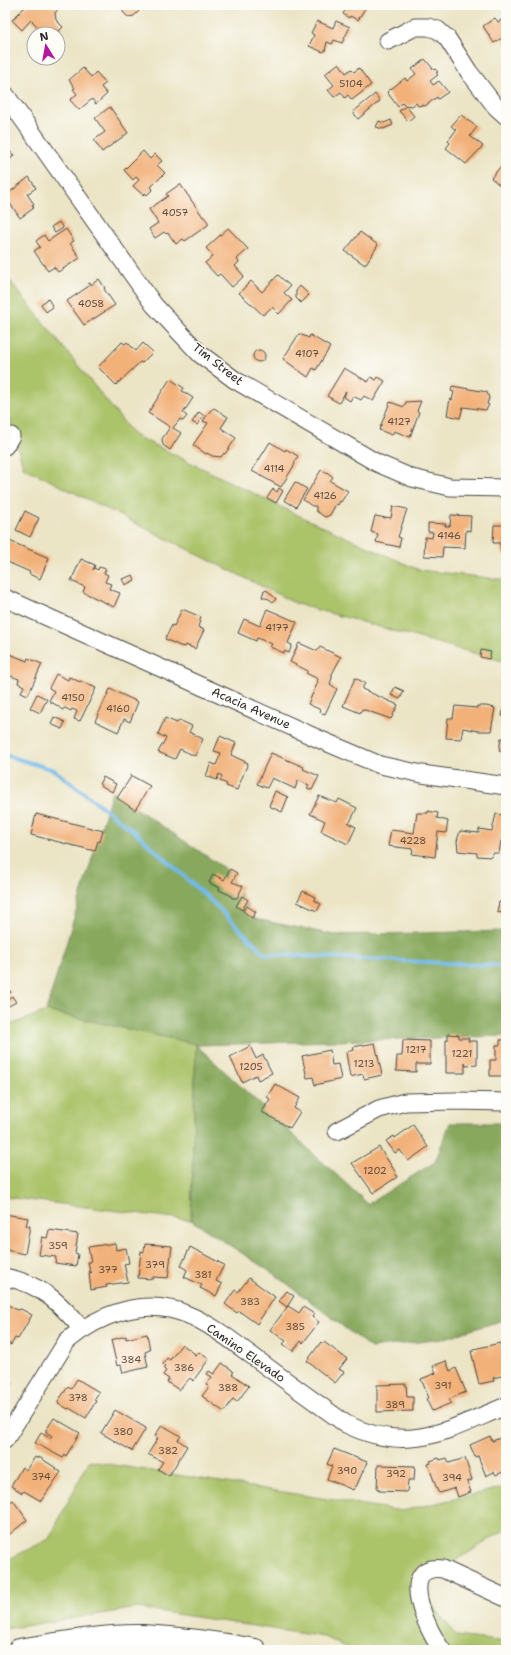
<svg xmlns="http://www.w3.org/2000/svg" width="511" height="1655" viewBox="0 0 511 1655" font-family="'Shantell Sans',sans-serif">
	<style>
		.green { fill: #abc369; stroke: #6b774a }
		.forest { fill: #88a95d; stroke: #5a6a44 }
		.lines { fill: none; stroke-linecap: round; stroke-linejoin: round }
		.stream { stroke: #72b9e9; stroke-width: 4 }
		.building { fill: #f2b179 }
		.minor-casing { stroke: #484742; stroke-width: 19 }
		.major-casing { stroke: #484742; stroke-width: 24 }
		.minor { stroke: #fff; stroke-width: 17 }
		.major { stroke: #fff; stroke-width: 22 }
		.labels { text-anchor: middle; stroke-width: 3; stroke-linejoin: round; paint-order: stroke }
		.number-label { font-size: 10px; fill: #5d4c3e }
		.street-label { font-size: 12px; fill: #2b2b2b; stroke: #fdfcf7 }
	</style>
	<rect width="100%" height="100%" fill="#fdfcf7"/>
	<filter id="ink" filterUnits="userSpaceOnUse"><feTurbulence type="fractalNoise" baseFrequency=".025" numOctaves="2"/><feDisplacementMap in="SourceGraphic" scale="8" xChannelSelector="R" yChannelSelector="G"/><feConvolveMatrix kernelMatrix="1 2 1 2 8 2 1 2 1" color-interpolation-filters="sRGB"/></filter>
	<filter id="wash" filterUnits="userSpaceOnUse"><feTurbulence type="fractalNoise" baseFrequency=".012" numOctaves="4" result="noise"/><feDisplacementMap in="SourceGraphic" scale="16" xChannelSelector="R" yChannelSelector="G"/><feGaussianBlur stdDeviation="0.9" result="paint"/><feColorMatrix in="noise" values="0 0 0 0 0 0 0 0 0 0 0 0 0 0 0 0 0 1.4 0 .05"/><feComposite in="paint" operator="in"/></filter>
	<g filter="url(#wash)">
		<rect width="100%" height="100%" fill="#ebe4c5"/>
		<!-- green -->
		<g class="green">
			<path d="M5,275l129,160 170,83 115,52 87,10v82l-209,-58 -274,-137 -18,-67z"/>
			<path d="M46,1011l150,33 -5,176 -186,-23v-170z"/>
			<path d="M89,1461l313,50 104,-24v42l-88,56 38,51 50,6v8h-154l-28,-13 -186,-29 -133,21v-68l44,-22z"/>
		</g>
		<!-- forest -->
		<path class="forest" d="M112,792l115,78 28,49 80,16 171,-4v105l-310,9 172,159 67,-42 15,-39h56v196l-64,20 -71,9 -94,-72 -86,-56 5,-176 -150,-33z"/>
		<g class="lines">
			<!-- stream -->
			<path class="stream" d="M5,755l49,15 81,62 72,65 58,57 241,12"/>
		</g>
		<g id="blocks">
			<!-- building -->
			<g class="building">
				<path d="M27,5h27l4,4 -3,4 1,7 7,7 -7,7h-6l-3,-4 -3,3 -13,-13 -9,10 -10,-10z"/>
				<path d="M123,5h16v6l-5,5 -6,1 -5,-5z"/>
				<path d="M343,5h24l-9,15 -8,-4 -1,2 -6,-4 4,-7z"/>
				<path d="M506,17v27l-4,-6 -8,5 -11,-17 12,-8 3,4z"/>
				<path d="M317,21l16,7 3,-7 14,6 -8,16 -8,-3 -2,4 -5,-2 -2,9 -2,1 -14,-6 5,-11 -3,-2z"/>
				<path d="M425,59l9,11 1,-1 3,3 -2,1 2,2 -8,6 3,4 6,-4 9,11 -10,7 -1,-2 -12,9 -2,-1 -5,1 -2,-3 -4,3 -8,-1 -2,-2 -4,4 -11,-15 18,-14 2,3 9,-7 -4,-5z"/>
				<path d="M339,63l7,10 5,-4 3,3 5,-4 12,17 -19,15 -4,-5 -3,3 -4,-6 -7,5 -6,-7 6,-5 -9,-11z"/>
				<path d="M83,68l8,9 5,-5 10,11 -5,4 6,7 -11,10 -4,-5 -13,11 -9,-10 7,-6 -4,-5 2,-1 -6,-8z"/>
				<path d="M375,94l5,7 -22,18 -5,-7z"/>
				<path d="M406,106l8,10 -6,5 -9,-10z"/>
				<path d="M110,107l18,26 -26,19 -8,-12 11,-8 -10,-14z"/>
				<path d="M461,115l16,12 -7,9 13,10 -17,18 -20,-16 4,-5 -2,-2 8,-11 -5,-4z"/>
				<path d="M391,120l2,5 -10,4 -7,-2 3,-6 5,2z"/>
				<path d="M5,147l9,8 -9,10z"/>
				<path d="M143,151l7,8 5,-5 7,7 -5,4 8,8 -14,14 2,2 -6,6 -2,-2 -2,2 -10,-9 6,-6 -3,-3 -3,3 -9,-10z"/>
				<path d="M506,160v30l-15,-12z"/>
				<path d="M29,177l7,11 -9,6 7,10 -2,1 2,3 -14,10 -15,-22z"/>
				<path d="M180,184l23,33h1l4,5v3l-23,16 -2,-2 -7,5 -8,-11 -2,1 -2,-2 -9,6 -6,-9 9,-6 -9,-14 19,-13 -2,-2z"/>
				<path d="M59,222l4,6 -8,5 -4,-6z"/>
				<path d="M228,228l20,21 -11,10 2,3 -4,4 9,10 -12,11 -12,-13 -3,2 -12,-13 8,-7 -7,-8z"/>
				<path d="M66,229l8,12 -4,2 10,15 -22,14 -4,-5 -6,4 -14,-20 6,-4 -4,-6 8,-6 4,6z"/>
				<path d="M360,232l18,13 -13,20 -20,-14z"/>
				<path d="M278,275l12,11 -6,7 8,7 -13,14 -7,-7 -9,8 -24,-22 12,-12 11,11z"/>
				<path d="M99,279l6,9 -1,1 11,16 -31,20 -17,-24 22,-15 -1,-2 2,-1 1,2z"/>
				<path d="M300,286l9,9 -8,8 -5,-5v-7z"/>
				<path d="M48,299l5,8 -7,5 -5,-8z"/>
				<path d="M299,334l10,4 1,-3 20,12 -14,23 -3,-2 -5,9 -25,-18z"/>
				<path d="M122,342l3,2 2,-2 9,9 7,-8 10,9 -11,11 -2,-1 -24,23 -18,-18z"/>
				<circle cx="259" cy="356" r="6"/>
				<path d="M344,368l24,14 3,-5 5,3 2,-3 7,4 -12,20 -9,-5 -3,4 -8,-4 -3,5 -6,-4 2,-6 -7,12 -12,-7z"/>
				<path d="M170,379l14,9 -2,3 11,7 -10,15 4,3 -4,5 -3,-2 -7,9 8,5 -11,17 -7,-5 -1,-6 8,-12 -22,-14z"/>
				<path d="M452,386l35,6 2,6 -2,6 2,1 -3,5 -23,-3 -3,11 -13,-3 3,-16 2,1 2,-8 -3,-1z"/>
				<path d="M421,401l-4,10 2,1 -9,25 -16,-6 -2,4 -13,-5 11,-28 14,5 2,-5z"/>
				<path d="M214,408l14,9 -7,11 15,10 -11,16 -1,-1 -3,4 -9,-1 -5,-3 -1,1 -13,-9 15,-22 -5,-2 7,-10z"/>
				<path d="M199,412l5,4 -7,9 -5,-3z"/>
				<path d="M270,442l15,9 1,-2 12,7 -4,8h1l-14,23 -29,-16z"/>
				<path d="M321,470l7,3 5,4 -3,4 18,10 -7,11 -1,-1 -2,4 -2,-1 -6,11 -5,2 -9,-6v-5h-4l-9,-6z"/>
				<path d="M295,482l12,7 -11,18 -12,-7z"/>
				<path d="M279,488l4,3 -7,12 -9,-5 6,-9 4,3z"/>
				<path d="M393,506l14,3 -9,28 3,1 -2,9 -23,-5 2,-8 -7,-2 4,-16 11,2v-1l5,1z"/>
				<path d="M25,511l14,7 -9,19 -14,-7z"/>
				<path d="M451,515l20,1 -1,15 -4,-1 -1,18 -22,-1 -1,10 -18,-1 1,-19 7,1 1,-6h-5v-9l18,1 -1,2h5z"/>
				<path d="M494,525h12v31l-5,-3 -1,-10h-7z"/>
				<path d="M5,539l44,19 -9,21 -11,-5 1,-2 -25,-11z"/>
				<path d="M81,559l14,6 -2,5 1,-2 4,2 1,-3 7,2 -2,4 4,2 -3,7 6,2 -2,5 11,4 -6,14 -31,-15 2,-5 -14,-6z"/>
				<path d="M133,575l2,5 -10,5 -3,-6z"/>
				<path d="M264,590l4,1 8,8 -3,3 -4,-3 -7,-2z"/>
				<path d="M182,609l19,8 -3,10 6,3 -9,19 -9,-4 -1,2 -5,-1 -15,-7 7,-14 2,1z"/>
				<path d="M267,609l30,13 -9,21 4,2 -3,8 -5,-2v2l-14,-6 2,-3 -15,-6 -1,3 -18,-8 6,-14 16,7z"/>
				<path d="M299,643l18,8 3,-4 21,10 -9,17v4l-2,6 7,5 -12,25 -5,-2 1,-2 -13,-6 10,-22 -1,-1 1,-2 -12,-6 2,-2 -18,-9z"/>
				<path d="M481,650l10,2 -2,7 -9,-2z"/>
				<path d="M5,652l22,9 1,-3 14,6 -14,31 -7,-3 3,-6 -6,-3 1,-4 -14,-5z"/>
				<path d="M56,674l12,6 1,-3 11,5v-1l16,7 -16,33 -6,-2 3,-8 -5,-2 -1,2 -6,-3 -3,2 -4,-4 -9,-5 5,-10 -5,-3z"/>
				<path d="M355,678l10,5 -3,6 36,16 -7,14 -29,-10 -2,4 -17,-7z"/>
				<path d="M395,687l9,4 -4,8 -9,-4z"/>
				<path d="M110,689l28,13 -8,20 -6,-3 -6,13 -23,-11z"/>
				<path d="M37,694l10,5 -7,14 -10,-5z"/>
				<path d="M504,704h2v13l-4,-1z"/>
				<path d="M455,706l22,2v-2h9l9,2 -4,23h-13l-15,-3 -2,11 -15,-1 2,-20h5z"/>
				<path d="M54,717l11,5 -3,7 -11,-5z"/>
				<path d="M165,718l12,5 2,-3 13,6 -3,6 14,7 -8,17 -15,-7 -5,10 -17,-7 8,-14 -8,-4z"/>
				<path d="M220,736l16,7 -5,12 17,8 -11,27 -11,-4 1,-2 -7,-3 2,-5 -3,-2 -2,6 -11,-4 5,-13 5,2 5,-12 -7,-2z"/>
				<path d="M501,738l5,1v13l-7,-1z"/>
				<path d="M271,753l33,14 -1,2 16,7 -7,14 -5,-2 2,-3 -11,-5 -3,9 -23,-11 -5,10 -10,-4z"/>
				<path d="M130,775l20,11 -15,24 -18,-12 14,-21z"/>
				<path d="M103,777l13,7 -4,8 -13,-8z"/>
				<path d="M275,791l13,6 -6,15 -13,-6z"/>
				<path d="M319,796l18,7 2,-4 18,9 -7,14 -2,1 8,4 -8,17 -27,-13 4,-10 -15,-7z"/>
				<path d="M428,811l10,2 -1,5 11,3 -2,12 -8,-1 -3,25 -23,-3 1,-5 -25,-3 3,-16 23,3 3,-20h11z"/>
				<path d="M36,814l67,17 -3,11 -2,-1 -3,10 -64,-16z"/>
				<path d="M496,814l10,1v16h-1l-2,10h-2l-2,12h-6l-2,4 -14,-1v-3l-19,-2 -1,-10 3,-10 19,2v-4l13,2z"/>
				<path d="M230,869l7,4 -5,9 11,4 -6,12h-5l-2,-3 -11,-5 1,-2 -11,-5 4,-9 11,6z"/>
				<path d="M303,891l12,6 -1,3 7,4 -4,7 -20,-9z"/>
				<path d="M242,896l6,4 -6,10 -6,-4z"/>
				<path d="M499,902l5,1 -1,10 -6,-1z"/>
				<path d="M247,906l9,6 -4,6 -9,-7z"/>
				<path d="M5,987l6,5 -6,6z"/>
				<path d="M12,996l4,6 -9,5 -2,-6z"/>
				<path d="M448,1034l11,1v3h10l-1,3h9v24l-11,1 -1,-3v10h-19v-33h2z"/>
				<path d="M403,1040l27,1v23h-14v8l-20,-1 1,-15h5z"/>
				<path d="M500,1040h6v36h-16v-16h6v-15h4z"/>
				<path d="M375,1043l7,32 -18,4 -1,-5 -13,3 -4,-25 8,-2 -1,-3z"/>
				<path d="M250,1046l6,13 7,-4 9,18 -14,7 -2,-5 -14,7 -12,-25z"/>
				<path d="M330,1050l2,15 6,-1 3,15 -26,6 -2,-8 -6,1 -5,-22z"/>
				<path d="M275,1084l25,14 -6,10 6,4 -10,16 -28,-16 8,-13 -3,-2z"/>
				<path d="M413,1125l15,22 -20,14 -8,-11 -5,3 -9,-12 8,-5 1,2z"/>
				<path d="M379,1147l17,26h-1l2,4 -24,16 -21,-30z"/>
				<path d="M5,1214l23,4 -2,8h4l-5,28 -19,-4 1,-3h-2z"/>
				<path d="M49,1230l29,4 -3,19 3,1 -2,12 -21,-3 1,-6 -17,-2 3,-18 5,1z"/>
				<path d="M115,1243l1,7 10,-2 3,15 -5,1 4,18 -22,3 1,2 -16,3 -2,-17 3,-1h-2l-2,-10h3l-3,-15z"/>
				<path d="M145,1244l27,2 -4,32 -15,-1v2l-15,-1 3,-27 3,1z"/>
				<path d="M190,1247l34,18 -8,16 6,3 -6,12 -16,-8 2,-3 -18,-8 3,-7 -6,-4z"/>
				<path d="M249,1278l26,19 -18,27 -18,-13 -2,2 -12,-9 10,-14 3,2z"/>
				<path d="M287,1291l7,5 -7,11 -8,-6z"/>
				<path d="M5,1303l12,7 4,-1 11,6 -14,24 -3,-1 -4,7 -6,-4z"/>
				<path d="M288,1306l11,7 4,-6 11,7 -2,3 7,5 -16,21 -2,-2 -8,10 -10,-7 3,-3 -16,-11z"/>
				<path d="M147,1334l3,16 -5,2 3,15 -25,6 -2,-8 -4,1 -6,-26 15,-4v3z"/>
				<path d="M321,1342l2,2 1,-2 23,17 -8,10 5,3 -9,11 -28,-22z"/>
				<path d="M500,1343l4,16 2,-1v17l-13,3 1,3 -15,3 -8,-33h3v-2z"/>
				<path d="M182,1344l13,10 -1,1 2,1 3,-4 10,7 -16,22 -3,-3 -11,12 -12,-8 2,-3 -6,-4 3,-4 -3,-3 2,-2 -2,-2 4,-6 3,2z"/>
				<path d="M5,1360l5,3 -5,9z"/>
				<path d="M446,1361l4,10 6,-3 10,24 -17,7 2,4 -19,8 -6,-12 3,-1 -8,-19 15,-6 -3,-7z"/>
				<path d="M222,1363l10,7v1l2,1 -2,2 17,12 -12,16 -4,-3 -9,13 -22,-16 7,-9 -3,-2 6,-8 -5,-3 2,-3 5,3z"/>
				<path d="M77,1379l22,13 -5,8 2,1 -10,17 -17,-10 -1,1 -10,-6v-2l10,-14 3,2z"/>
				<path d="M5,1380l7,3 -7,12z"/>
				<path d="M406,1384l1,13h6v14l-36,1v-27z"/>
				<path d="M115,1410l31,18 -14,23 -31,-18z"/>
				<path d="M54,1418l26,15 -14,23 -1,-1 -2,3 -28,-15 6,-10 9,5 2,-2 -6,-4v-2z"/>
				<path d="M162,1425l19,11 -3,4 9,6 -18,30 -11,-7 5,-7 -15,-8 10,-16 -3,-2z"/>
				<path d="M490,1436l2,5 14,-5v37l-3,1v-2l-7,3 -2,-3 -8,4 -8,-20 -3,1 -5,-12z"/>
				<path d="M334,1449l33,13 -11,25 -1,-1 -2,4 -26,-11 5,-13 -5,-2z"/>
				<path d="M35,1457l3,2 1,-2 17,11v1l5,3 -20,29 -17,-10 -2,2 -11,-7 11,-19 4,3z"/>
				<path d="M439,1458l1,2 7,-2 2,5 16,-5 7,22 -5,2 4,10 -13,5 -3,-9 -15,5 -2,-1 -10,-28 3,-1 -1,-2z"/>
				<path d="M378,1465l37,1 -1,14h-6l-1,12 -28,-1v-2h-2z"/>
				<path d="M13,1500l14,20 -22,18v-32z"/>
			</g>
		</g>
	</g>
	<g filter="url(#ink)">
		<use href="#blocks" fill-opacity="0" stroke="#484742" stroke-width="1"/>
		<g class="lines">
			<!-- minor casing -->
			<g class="minor-casing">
				<g id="minor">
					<path d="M388,41l27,-14h13l10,3 9,8 22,34 27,35 10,9"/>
					<path d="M5,94l149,211 46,49 35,26 142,83 35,15 38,9 56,1"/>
					<path d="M5,446l6,-10"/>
					<path d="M5,598l316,142 59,25 42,9 84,12"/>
					<path d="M337,1131l42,-22 26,-7 51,-1 50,1"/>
					<path d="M5,1277c36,7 54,25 77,52"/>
					<path d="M5,1440l62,-99c32,-27 78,-44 119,-27 28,11 52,32 76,49 28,21 56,41 84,61 63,31 101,6 160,-18"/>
					<path d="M442,1650c-14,-18 -47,-87 1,-81l63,29"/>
				</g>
			</g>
			<!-- major casing -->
			<g class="major-casing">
				<path id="major" d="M19,1650c39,-6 84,-15 124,-14 38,2 75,7 112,14"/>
			</g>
			<!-- minor -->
			<use href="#minor" class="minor"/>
			<!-- major -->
			<use href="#major" class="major"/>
		</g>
	</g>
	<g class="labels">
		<!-- number labels -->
		<g class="number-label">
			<text x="351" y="87">5104</text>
			<text x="175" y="216">4057</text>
			<text x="91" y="307">4058</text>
			<text x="307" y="357">4107</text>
			<text x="399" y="425">4127</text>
			<text x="274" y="472">4114</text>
			<text x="325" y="499">4126</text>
			<text x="449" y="539">4146</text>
			<text x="277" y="631">4177</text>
			<text x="73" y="701">4150</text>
			<text x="118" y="712">4160</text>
			<text x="413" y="844">4228</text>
			<text x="416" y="1053">1217</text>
			<text x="462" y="1057">1221</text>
			<text x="364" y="1067">1213</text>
			<text x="251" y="1070">1205</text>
			<text x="375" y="1174">1202</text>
			<text x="58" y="1249">359</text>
			<text x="155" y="1268">379</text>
			<text x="108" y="1273">377</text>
			<text x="203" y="1278">381</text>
			<text x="250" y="1305">383</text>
			<text x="295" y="1330">385</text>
			<text x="131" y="1363">384</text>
			<text x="184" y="1371">386</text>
			<text x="443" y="1389">391</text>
			<text x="228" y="1391">388</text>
			<text x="78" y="1401">378</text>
			<text x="395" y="1408">389</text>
			<text x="123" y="1435">380</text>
			<text x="168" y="1454">382</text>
			<text x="347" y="1474">390</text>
			<text x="396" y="1477">392</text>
			<text x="41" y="1480">374</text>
			<text x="452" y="1481">394</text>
		</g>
		<!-- street labels -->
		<g class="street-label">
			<text transform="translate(218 364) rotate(38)" y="4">Tim Street</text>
			<text transform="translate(251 708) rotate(24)" y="4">Acacia Avenue</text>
			<text transform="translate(246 1353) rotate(35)" y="4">Camino Elevado</text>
		</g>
	</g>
	<!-- margin -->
	<rect width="511" height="1655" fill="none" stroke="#fdfcf7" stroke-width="20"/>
	<!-- north arrow -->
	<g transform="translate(46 46) rotate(349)"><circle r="19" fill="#fdfcf7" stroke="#a9a8a5"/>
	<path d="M0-3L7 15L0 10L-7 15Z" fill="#b5179e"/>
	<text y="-6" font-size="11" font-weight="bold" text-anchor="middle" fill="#2b2b2b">N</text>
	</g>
</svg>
